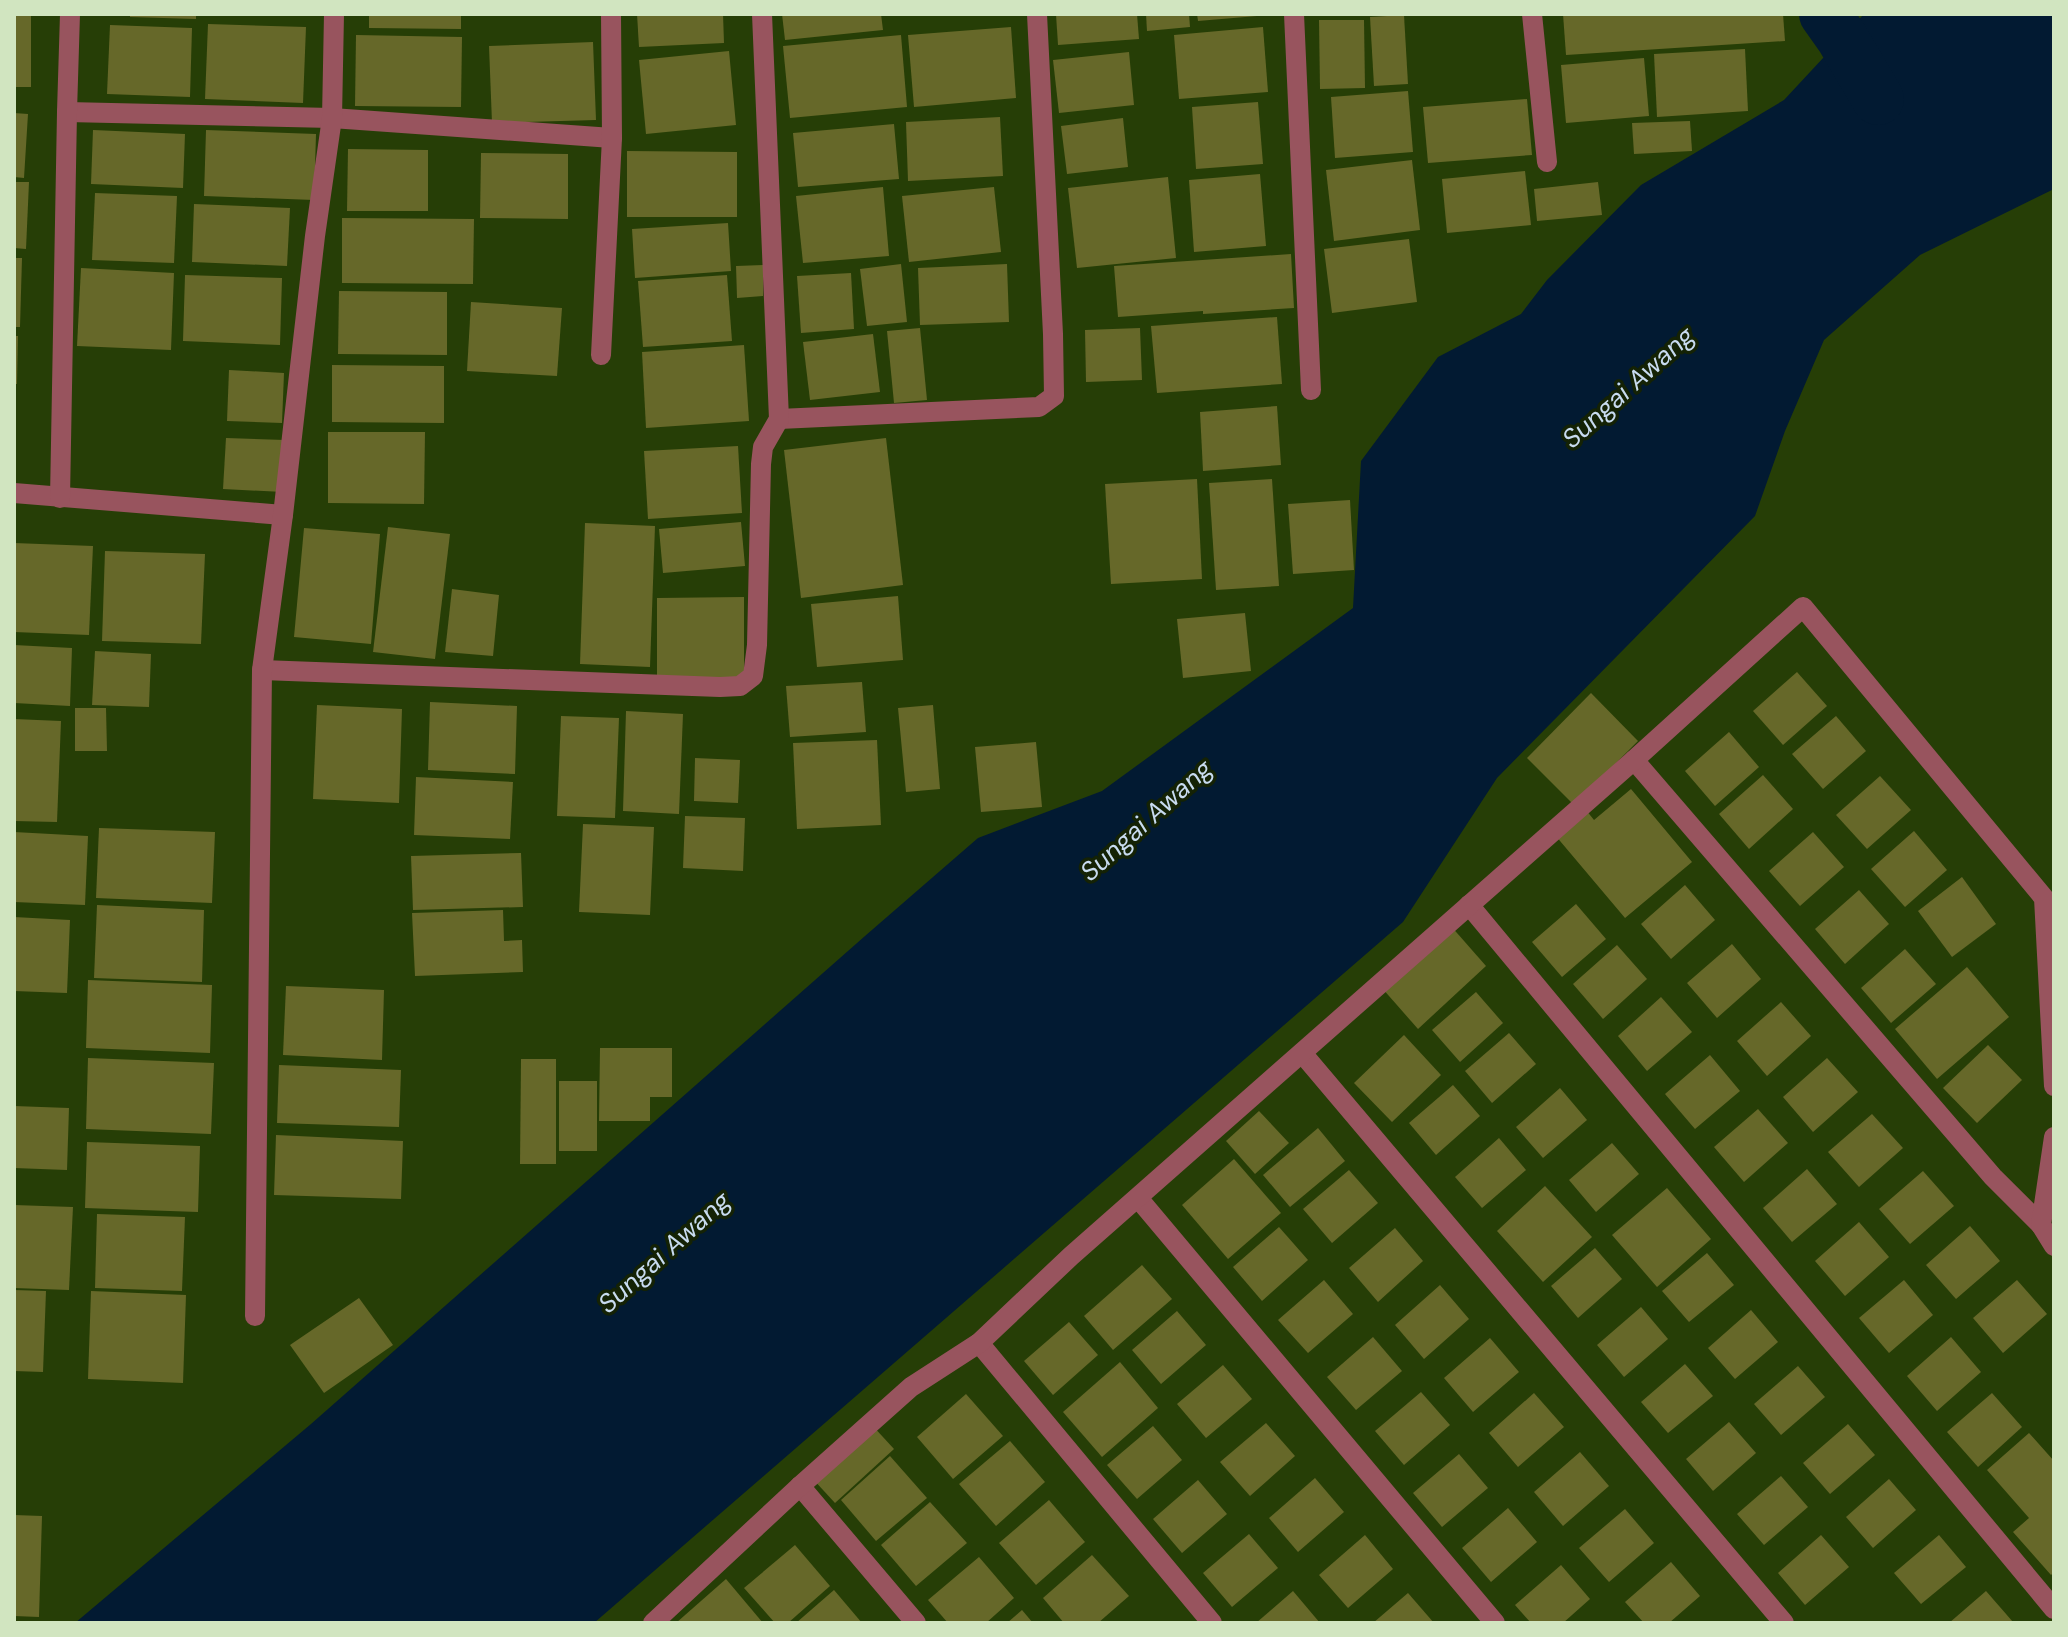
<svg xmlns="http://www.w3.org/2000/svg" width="2068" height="1637" viewBox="0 0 2068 1637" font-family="'DM Sans',sans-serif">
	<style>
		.water { fill: #021a32 }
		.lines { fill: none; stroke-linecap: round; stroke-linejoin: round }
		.canal { stroke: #021a32; stroke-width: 52 }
		.building { fill: #666829 }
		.street { stroke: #98545e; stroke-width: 20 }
		.labels { text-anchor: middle; stroke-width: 7; stroke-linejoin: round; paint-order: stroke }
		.water-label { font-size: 26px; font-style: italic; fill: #c8dbef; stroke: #142205 }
	</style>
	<rect width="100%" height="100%" fill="#263e06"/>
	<!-- water -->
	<path class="water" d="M1864,14h190v175l-134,66 -96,85 -39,91 -30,85 -258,262 -94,144 -809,701h-519l236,-199 554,-488 113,-98 124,-47 251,-183 8,-147 77,-104 83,-43 26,-34 94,-95 143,-85z"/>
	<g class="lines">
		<!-- canal -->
		<path class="canal" d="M1825,14l17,24 36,61"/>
	</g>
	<!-- building -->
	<g class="building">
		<rect x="14" y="14" width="17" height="73"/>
		<path d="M130,14h66v5l-66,-2z"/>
		<path d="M369,14h92v15l-92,-1z"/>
		<path d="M637,14h86l1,29 -85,4z"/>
		<path d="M782,14h99l2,16 -98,10z"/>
		<path d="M1056,14h81l2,25 -81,6z"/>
		<path d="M1146,14h43l1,13 -43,4z"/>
		<path d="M1197,14h59l1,2 -59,5z"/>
		<path d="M1563,14h220l2,27 -219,14z"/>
		<path d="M1404,15l4,69 -34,2 -4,-69z"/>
		<path d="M1319,20h45l1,68 -45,1z"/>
		<path d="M208,24l98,3 -3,76 -98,-4z"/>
		<path d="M110,25l82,3 -2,69 -83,-3z"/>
		<path d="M1011,27l5,71 -102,9 -6,-72z"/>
		<path d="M1263,27l5,65 -89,7 -5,-64z"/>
		<path d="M356,35l106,2 -1,70 -106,-1z"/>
		<path d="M901,35l6,72 -117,11 -7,-72z"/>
		<path d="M593,42l3,78 -104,3 -3,-77z"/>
		<path d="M1745,49l3,62 -91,6 -3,-63z"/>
		<path d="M729,51l7,74 -90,9 -7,-74z"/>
		<path d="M1129,52l5,53 -75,8 -6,-53z"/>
		<path d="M1644,58l5,58 -83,7 -5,-58z"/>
		<path d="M1408,91l5,61 -78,6 -4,-61z"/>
		<path d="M1527,99l5,56 -104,8 -5,-56z"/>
		<path d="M1258,102l5,62 -67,5 -4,-62z"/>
		<path d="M14,113l14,1 -4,64 -10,-1z"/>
		<path d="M1000,117l3,59 -95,5 -2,-59z"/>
		<path d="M1123,118l5,49 -61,7 -6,-48z"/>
		<path d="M1690,121l2,30 -58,3 -2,-31z"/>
		<path d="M894,124l5,55 -101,8 -5,-54z"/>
		<path d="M93,130l92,4 -2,54 -92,-4z"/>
		<path d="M206,130l110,4 -2,66 -110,-4z"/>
		<path d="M348,149l80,1v61h-81z"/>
		<path d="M627,151l110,1v65h-110z"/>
		<path d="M481,153l87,1v65l-88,-1z"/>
		<path d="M1412,160l8,70 -86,11 -8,-71z"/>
		<path d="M1525,171l6,54 -84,8 -5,-54z"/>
		<path d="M1260,174l6,72 -72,6 -5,-72z"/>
		<path d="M1168,177l8,81 -99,10 -9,-80z"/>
		<path d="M14,182h15l-3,67 -12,-1z"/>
		<path d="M1598,182l4,33 -65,6 -3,-32z"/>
		<path d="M883,187l6,69 -86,7 -7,-67z"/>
		<path d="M994,187l7,65 -92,10 -7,-66z"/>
		<path d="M95,193l82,3 -3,67 -82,-3z"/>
		<path d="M194,204l96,4 -3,58 -95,-4z"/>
		<path d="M342,218l132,1 -1,65 -131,-1z"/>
		<path d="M728,223l3,48 -96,7 -3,-49z"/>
		<path d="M1409,239l8,63 -85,11 -8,-64z"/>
		<path d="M1291,254l3,54 -91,6v-3l-85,6 -4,-51z"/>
		<path d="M14,258h8l-2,69h-6z"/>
		<path d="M901,264l6,58 -40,4 -7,-57z"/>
		<path d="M1007,264l2,58 -89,3 -2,-57z"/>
		<path d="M763,265v31l-26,2 -1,-32z"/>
		<path d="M81,268l93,5 -3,77 -94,-4z"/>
		<path d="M851,273l3,56 -53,4 -4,-57z"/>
		<path d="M185,275l97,3 -2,67 -97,-4z"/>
		<path d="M727,275l5,66 -89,6 -5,-66z"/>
		<path d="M339,291l108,1v63l-109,-1z"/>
		<path d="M471,302l91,6 -5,68 -90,-5z"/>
		<path d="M1277,317l5,67 -125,9 -6,-67z"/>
		<path d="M920,328l7,72 -33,3 -7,-72z"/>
		<path d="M1140,328l2,52 -56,2 -1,-52z"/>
		<path d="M873,334l7,58 -70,8 -7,-58z"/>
		<path d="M14,336h4l-1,48h-3z"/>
		<path d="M744,345l5,76 -103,7 -4,-76z"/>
		<path d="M332,365l112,1v57l-112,-1z"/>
		<path d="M229,370l55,3 -2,50 -55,-2z"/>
		<path d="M1277,406l4,59 -78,6 -3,-59z"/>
		<path d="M328,432h97l-1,72 -96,-1z"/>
		<path d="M226,438l59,2 -2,52 -60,-3z"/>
		<path d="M886,438l17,147 -102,13 -17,-148z"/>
		<path d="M738,446l4,67 -94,6 -4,-68z"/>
		<path d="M1197,479l5,100 -91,5 -6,-100z"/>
		<path d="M1272,479l7,107 -63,4 -7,-107z"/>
		<path d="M1350,500l4,70 -61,4 -5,-70z"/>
		<path d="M741,522l4,44 -82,7 -4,-44z"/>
		<path d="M585,523l70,3 -5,141 -70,-3z"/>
		<path d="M388,527l62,7 -15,125 -62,-7z"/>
		<path d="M304,528l76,6 -9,110 -77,-7z"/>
		<path d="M14,543l79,3 -4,89 -75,-3z"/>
		<path d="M105,551l100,3 -4,90 -99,-3z"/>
		<path d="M452,589l47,6 -6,61 -48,-4z"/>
		<path d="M898,596l5,64 -86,7 -6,-63z"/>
		<path d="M744,597v80h-87v-79z"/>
		<path d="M1245,613l6,58 -68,7 -6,-59z"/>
		<path d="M14,645l58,3 -2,58 -56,-3z"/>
		<path d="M95,651l56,3 -2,53 -57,-2z"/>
		<path d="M1797,672l30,34 -44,39 -30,-34z"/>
		<path d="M862,682l4,50 -76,5 -4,-51z"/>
		<path d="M1591,693l47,48 -64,64 -47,-47z"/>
		<path d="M430,702l87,4 -2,68 -87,-4z"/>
		<path d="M317,705l85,4 -3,94 -86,-4z"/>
		<path d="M933,705l7,84 -34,3 -8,-84z"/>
		<path d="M75,708h31l1,43h-32z"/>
		<path d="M626,711l57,3 -4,100 -56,-3z"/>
		<path d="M561,716l58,2 -4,100 -58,-2z"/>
		<path d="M1836,716l30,35 -43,38 -31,-35z"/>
		<path d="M14,719l47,2 -4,101 -43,-1z"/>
		<path d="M1729,732l30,35 -44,39 -30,-35z"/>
		<path d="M877,740l4,85 -84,4 -4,-86z"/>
		<path d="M1036,742l6,65 -61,5 -6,-65z"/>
		<path d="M695,758l45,2 -2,43 -44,-2z"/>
		<path d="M1763,775l30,34 -44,40 -30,-35z"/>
		<path d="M1880,776l31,34 -44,39 -31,-34z"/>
		<path d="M416,777l97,5 -3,57 -96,-4z"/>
		<path d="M1631,789l61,73 -67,56 -70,-83 31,-25 8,10z"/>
		<path d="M685,816l60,2 -2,53 -60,-3z"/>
		<path d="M583,824l71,3 -4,88 -71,-3z"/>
		<path d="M99,828l116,4 -3,71 -116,-5z"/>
		<path d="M1914,831l33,39 -42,37 -34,-38z"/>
		<path d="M14,832l74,4 -3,69 -71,-3z"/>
		<path d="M1813,832l31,35 -44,39 -31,-35z"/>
		<path d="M521,853l2,54 -110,3 -2,-54z"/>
		<path d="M1962,877l34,47 -44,33 -34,-46z"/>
		<path d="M1685,885l30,35 -44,39 -30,-35z"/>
		<path d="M1859,890l30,34 -44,40 -30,-35z"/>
		<path d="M1576,904l30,35 -44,38 -30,-35z"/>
		<path d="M97,905l107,5 -2,72 -108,-4z"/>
		<path d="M503,910l1,31 18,-1 1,32 -108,4 -3,-63z"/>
		<path d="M14,917l56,3 -3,73 -53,-2z"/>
		<path d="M1450,925l36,41 -68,63 -36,-41z"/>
		<path d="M1732,944l29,35 -44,39 -30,-35z"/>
		<path d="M1617,945l30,34 -44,40 -30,-35z"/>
		<path d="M1905,949l31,35 -45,39 -30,-35z"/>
		<path d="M1967,967l42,50 -72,62 -42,-50z"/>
		<path d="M88,980l124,5 -2,68 -124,-5z"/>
		<path d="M286,986l98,4 -2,70 -99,-5z"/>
		<path d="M1476,992l27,31 -43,39 -28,-32z"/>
		<path d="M1661,997l31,35 -45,39 -29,-35z"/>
		<path d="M1781,1002l30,34 -44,40 -30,-35z"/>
		<path d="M1509,1033l27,31 -44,39 -27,-32z"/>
		<path d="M1404,1035l37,40 -49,47 -38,-39z"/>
		<path d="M1988,1045l34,35 -45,43 -34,-35z"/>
		<path d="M600,1048h72v49h-22v24h-51z"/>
		<path d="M1710,1055l30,36 -45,38 -30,-35z"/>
		<path d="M88,1058l126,5 -3,71 -125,-5z"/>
		<path d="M1827,1058l31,34 -45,40 -30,-35z"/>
		<path d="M521,1059h35v105h-36z"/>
		<path d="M279,1065l122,5 -2,57 -122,-4z"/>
		<rect x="559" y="1081" width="38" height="70"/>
		<path d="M1453,1085l27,31 -44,39 -27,-32z"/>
		<path d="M1560,1088l27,32 -44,38 -27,-31z"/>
		<path d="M14,1106l55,2 -2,62 -53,-2z"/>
		<path d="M1758,1109l30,34 -44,39 -30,-35z"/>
		<path d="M1259,1111l30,32 -34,31 -29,-33z"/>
		<path d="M1872,1114l31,34 -44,39 -31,-35z"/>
		<path d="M1318,1128l27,33 -55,46 -27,-32z"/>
		<path d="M276,1135l127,6 -2,58 -127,-4z"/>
		<path d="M1499,1138l27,32 -44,38 -27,-31z"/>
		<path d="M87,1142l113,4 -2,66 -113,-4z"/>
		<path d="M1612,1143l27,31 -43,38 -27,-32z"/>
		<path d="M1234,1159l47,54 -53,46 -46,-54z"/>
		<path d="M1807,1169l30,35 -45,38 -29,-34z"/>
		<path d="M1349,1170l29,33 -46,40 -29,-34z"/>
		<path d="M1923,1171l31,35 -44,38 -31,-35z"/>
		<path d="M1545,1186l47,51 -49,45 -46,-51z"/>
		<path d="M1667,1188l44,51 -54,48 -45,-52z"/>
		<path d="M14,1205l59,2 -4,83 -55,-2z"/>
		<path d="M97,1214l88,3 -3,74 -87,-3z"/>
		<path d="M1859,1222l30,35 -44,39 -30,-35z"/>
		<path d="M1970,1226l30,35 -44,38 -30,-34z"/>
		<path d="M1279,1227l29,33 -46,41 -29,-34z"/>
		<path d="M1395,1228l28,33 -45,41 -29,-34z"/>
		<path d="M1595,1248l27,31 -44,39 -27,-32z"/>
		<path d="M1707,1253l27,32 -45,37 -27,-31z"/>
		<path d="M1142,1265l30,34 -59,51 -29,-34z"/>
		<path d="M1324,1280l29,34 -45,39 -30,-33z"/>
		<path d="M1904,1280l29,35 -44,38 -30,-35z"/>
		<path d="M2017,1280l30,34 -44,39 -30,-35z"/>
		<path d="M1440,1285l29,34 -45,40 -29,-34z"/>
		<path d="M14,1290l32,1 -3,81 -29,-1z"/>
		<path d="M91,1291l95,4 -3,88 -95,-4z"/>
		<path d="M359,1298l34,47 -69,48 -34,-48z"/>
		<path d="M1641,1307l27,32 -44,38 -27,-32z"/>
		<path d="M1751,1310l27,32 -43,37 -27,-31z"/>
		<path d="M1177,1311l29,34 -45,39 -29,-34z"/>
		<path d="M1069,1322l29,33 -45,40 -29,-34z"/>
		<path d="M1373,1337l29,34 -46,39 -29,-33z"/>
		<path d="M1951,1337l30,35 -44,39 -30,-35z"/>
		<path d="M1490,1338l29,34 -46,40 -29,-34z"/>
		<path d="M1120,1362l38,46 -56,49 -39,-45z"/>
		<path d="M1685,1364l28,32 -45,37 -27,-31z"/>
		<path d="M1223,1365l29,34 -46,39 -29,-34z"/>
		<path d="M1798,1366l27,31 -44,38 -27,-31z"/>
		<path d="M1421,1392l29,33 -46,40 -29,-34z"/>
		<path d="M1534,1393l30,34 -46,40 -29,-34z"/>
		<path d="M1992,1393l30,34 -44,40 -31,-35z"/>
		<path d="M966,1394l37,42 -50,43 -36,-42z"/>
		<path d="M1729,1422l27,31 -43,38 -27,-32z"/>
		<path d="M1266,1423l29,33 -45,40 -30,-34z"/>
		<path d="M871,1424l23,25 -59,54 -23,-25z"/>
		<path d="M1848,1424l27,31 -45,39 -27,-31z"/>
		<path d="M1153,1426l29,34 -45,39 -30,-34z"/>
		<path d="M2029,1433l25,28v111l-3,3 -38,-43 16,-14 -42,-48z"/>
		<path d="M1010,1441l35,41 -49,44 -37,-42z"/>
		<path d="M1580,1452l29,34 -46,40 -29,-34z"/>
		<path d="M1459,1454l29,34 -46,39 -29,-34z"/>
		<path d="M890,1456l37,42 -51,43 -35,-41z"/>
		<path d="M1781,1476l27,31 -44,38 -27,-31z"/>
		<path d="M1315,1478l29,34 -46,40 -29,-34z"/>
		<path d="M1889,1479l27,31 -43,38 -27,-31z"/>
		<path d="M1198,1480l29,34 -45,39 -29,-34z"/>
		<path d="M1049,1500l36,42 -49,43 -37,-42z"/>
		<path d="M930,1502l37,41 -51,43 -35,-41z"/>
		<path d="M1508,1508l29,34 -46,40 -29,-34z"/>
		<path d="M1625,1509l29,34 -45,39 -30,-34z"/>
		<path d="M14,1515l28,1 -3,101 -25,-1z"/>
		<path d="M1249,1534l29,34 -46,39 -29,-34z"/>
		<path d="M1365,1535l28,34 -45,39 -29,-33z"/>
		<path d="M1821,1535l28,32 -44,38 -27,-32z"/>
		<path d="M1939,1535l27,32 -45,37 -27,-31z"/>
		<path d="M795,1545l35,41 -42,37h-13l-31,-35z"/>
		<path d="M1092,1555l37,41 -31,27h-34l-21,-25z"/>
		<path d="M979,1557l35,41 -28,25h-38l-20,-23z"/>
		<path d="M1671,1562l29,34 -31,27h-25l-19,-21z"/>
		<path d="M1561,1565l29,34 -27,24h-32l-16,-18z"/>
		<path d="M726,1579l37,44h-87z"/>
		<path d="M834,1590l28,33h-66z"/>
		<path d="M1293,1591l27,32h-64z"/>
		<path d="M1986,1591l27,31 -1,1h-63z"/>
		<path d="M1408,1593l26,30h-61z"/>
		<path d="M1022,1610l11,13h-26z"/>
	</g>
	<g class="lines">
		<!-- street -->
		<g class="street">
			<path d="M1294,14l17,376"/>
			<path d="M1532,14l15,148"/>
			<path d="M67,112l265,6 280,20"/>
			<path d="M601,355l11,-217 -1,-124"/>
			<path d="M779,419l260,-12 15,-11 -1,-62 -16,-320"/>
			<path d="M14,493l269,22"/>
			<path d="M60,498l7,-386 3,-98"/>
			<path d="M262,670l458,17 20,-1 13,-10 4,-31 4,-181 2,-17 16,-28 -17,-405"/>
			<path d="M1634,760l359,417 48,48"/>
			<path d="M1469,905l585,704"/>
			<path d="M1302,1053l482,570"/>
			<path d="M2054,1137l-13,88 13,21"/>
			<path d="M1138,1198l357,425"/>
			<path d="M255,1316l7,-646 21,-155 32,-279 17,-118 2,-104"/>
			<path d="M979,1343l233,280"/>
			<path d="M800,1486l116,137"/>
			<path d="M653,1623l147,-137 111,-99 68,-44 92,-87 563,-496 169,-153 241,291 10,188"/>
		</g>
	</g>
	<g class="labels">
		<!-- water labels -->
		<g class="water-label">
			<text transform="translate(1628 387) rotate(-42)" y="9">Sungai Awang</text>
			<text transform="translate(1146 820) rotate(-42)" y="9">Sungai Awang</text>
			<text transform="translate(664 1252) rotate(-42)" y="9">Sungai Awang</text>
		</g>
	</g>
	<!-- border -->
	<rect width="2068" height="1637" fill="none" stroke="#d1e5c0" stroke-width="32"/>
</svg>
